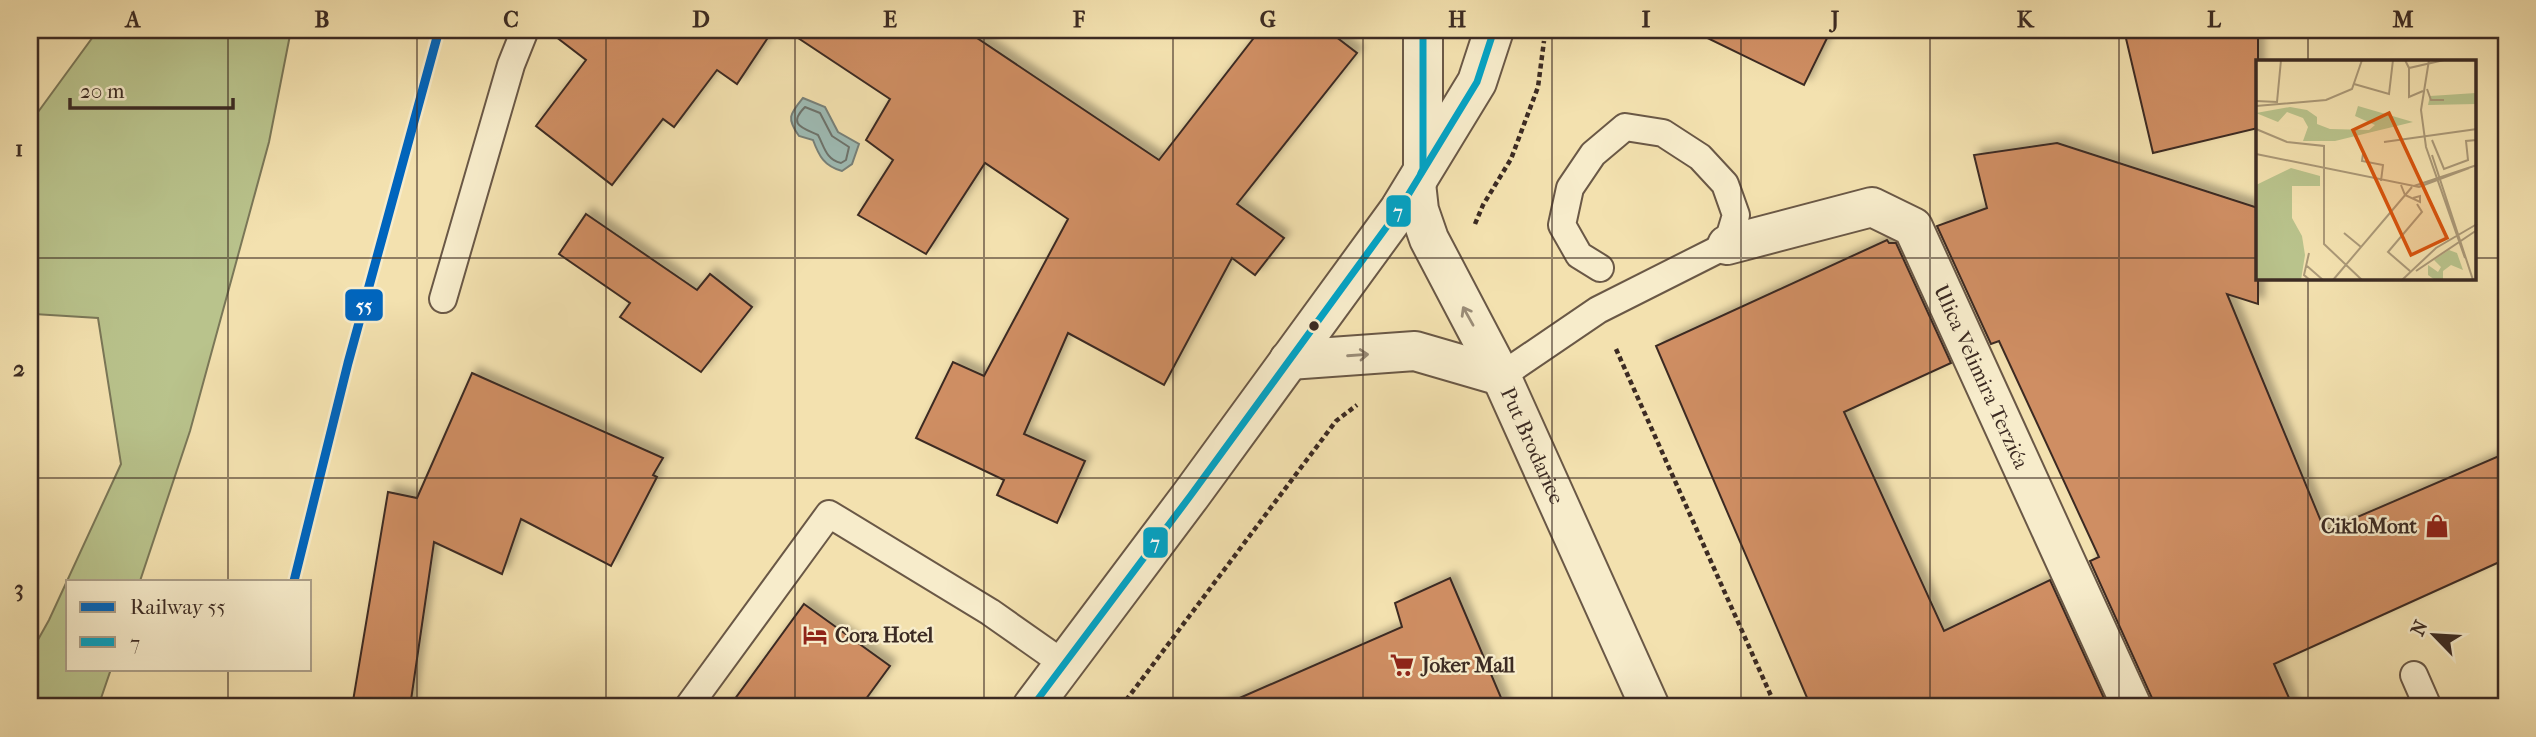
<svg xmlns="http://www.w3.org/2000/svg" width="2536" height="737" viewBox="0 0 2536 737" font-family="'IM FELL French Canon',serif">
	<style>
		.green { fill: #b9c38c; stroke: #7a7758; stroke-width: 2 }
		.water { fill: #9ebbb4; stroke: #77817a; stroke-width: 2 }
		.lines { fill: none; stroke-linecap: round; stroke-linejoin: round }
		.shore { stroke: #6d736c; stroke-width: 2 }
		.building { fill: #cf8e64; stroke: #3c2b23; stroke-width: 2; filter: url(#shadow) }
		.lane-casing { stroke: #6a5846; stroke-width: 30 }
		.street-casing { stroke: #6a5846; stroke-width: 42 }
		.path { stroke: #3c2b23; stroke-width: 4.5; stroke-dasharray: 5 3.5; stroke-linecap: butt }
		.lane { stroke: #f7eccb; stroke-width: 26 }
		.street { stroke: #f7eccb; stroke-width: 38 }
		.bus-1-casing { stroke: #f7eccb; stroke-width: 12 }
		.bus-1 { stroke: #03a3c5; stroke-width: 7 }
		.rail-1-casing { stroke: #f7eccb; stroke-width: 14 }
		.rail-1 { stroke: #0065bd; stroke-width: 9 }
		.oneway { stroke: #9a8c77 }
		.grid { fill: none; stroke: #3c2b23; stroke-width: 2; stroke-opacity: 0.55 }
		.bus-dot { fill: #3c2b23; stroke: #f7eccb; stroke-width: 2.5 }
		.labels { text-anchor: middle; stroke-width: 5; stroke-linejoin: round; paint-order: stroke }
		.street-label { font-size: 21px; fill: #3c2b23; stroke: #f7eccb }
		.poi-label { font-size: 21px; font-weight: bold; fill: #3c2b23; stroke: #f7eccb; text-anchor: start }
		.inset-road { fill: none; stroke: #aa9877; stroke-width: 2 }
		.view { fill: #d7540e; fill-opacity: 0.15; stroke: #d7540e; stroke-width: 3.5 }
		.inset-edge { fill: none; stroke: #3c2b23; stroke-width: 3.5 }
		.line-badge { stroke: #f7eccb; stroke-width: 2.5 }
		.badge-label { font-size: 19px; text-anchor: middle; font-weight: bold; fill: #fff }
		.neatline { fill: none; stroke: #3c2b23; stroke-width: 2.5 }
		.grid-label { font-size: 23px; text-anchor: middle; font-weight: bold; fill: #3c2b23 }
	</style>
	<defs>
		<filter id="shadow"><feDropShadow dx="6" dy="-6" stdDeviation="3.5" flood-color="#0004"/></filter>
	</defs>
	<rect width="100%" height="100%" fill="#f3e1af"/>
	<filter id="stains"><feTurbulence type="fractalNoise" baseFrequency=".00286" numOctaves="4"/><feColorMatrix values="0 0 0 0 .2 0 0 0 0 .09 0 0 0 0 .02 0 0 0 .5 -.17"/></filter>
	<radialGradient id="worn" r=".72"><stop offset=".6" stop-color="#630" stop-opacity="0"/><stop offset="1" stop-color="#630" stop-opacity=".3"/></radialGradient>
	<!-- green -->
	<path class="green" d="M98,30h193l-22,112 -79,289 -50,150h-72v88h43l-13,38h-68v-53l19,-34 72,-156 -23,-146 -64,-4 -4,4v-195z"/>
	<!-- water -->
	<path class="water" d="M803,98l22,9 13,25 21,12 -7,20 -10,7c-18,-5 -23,-15 -29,-31l-14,-4c-13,-18 -9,-22 4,-38z"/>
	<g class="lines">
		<!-- shore -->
		<path class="shore" d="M805,107l15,6 12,23 17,11 -3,13 -5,3c-15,-3 -17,-17 -23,-28 -15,-7 -31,-10 -13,-28z"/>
	</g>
	<!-- building -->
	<g class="building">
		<path d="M547,30h226l-36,54 -20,-14 -43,57 -11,-8 -51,66 -76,-59 50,-66z"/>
		<path d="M786,30h179l194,130 101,-130h67l30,23 -120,151 47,34 -29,37 -23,-17 -68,127 -96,-52 -44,101 61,27 -28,62 -60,-28 7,-15 -88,-42 37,-76 31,14 84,-157 -83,-56 -59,91 -68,-39 35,-55 -27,-20 24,-41z"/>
		<path d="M1691,30h140l-27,55z"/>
		<path d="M2124,30h134v98l-105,25z"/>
		<path d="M2057,143l201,65v96l-31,-10 98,237 181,-78v106l-232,105 19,43h-139l-2,-9 -62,-137 9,-4 -100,-216 -8,3 -54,-118 50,-18 -13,-53z"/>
		<path d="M586,214l111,76 13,-16 42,33 -51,65 -81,-55 10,-14 -71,-49z"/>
		<path d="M1887,240l2,3h7l55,120 -107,49 100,219 106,-51 58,127h-297l-155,-361z"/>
		<path d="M472,373l191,85 -10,17 4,2 -46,89 -90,-47 -19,55 -68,-32 -24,165h-58l36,-215 29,6z"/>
		<path d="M1450,578l55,129h-286l183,-80 -7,-24z"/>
		<path d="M804,604l86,62 -30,41h-131z"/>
	</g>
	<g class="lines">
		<!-- lane casing -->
		<g class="lane-casing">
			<g id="lane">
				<path d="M443,299l68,-234 14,-35"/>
				<path d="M1501,376l97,-66 129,-65 9,-30 -11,-31 -25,-27 -37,-24 -38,-6 -32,27 -23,34 -8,37 17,30 21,13"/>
				<path d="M2414,675l14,32"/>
				<path d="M688,707l141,-193 161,98 74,52"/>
			</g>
		</g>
		<!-- street casing -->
		<g class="street-casing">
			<g id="street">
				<path d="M1423,30v139"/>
				<path id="s1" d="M1416,183l3,27 10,29 72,137 149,331"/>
				<path id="s2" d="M1727,245l145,-38 41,20 219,480"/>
				<path d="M1289,360l126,-9 86,25"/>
				<path d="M1032,707l159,-212 208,-285 78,-128 17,-52"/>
			</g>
		</g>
		<!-- path -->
		<g class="path">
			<path d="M2499,30l7,23"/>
			<path d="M1475,224l8,-19 28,-46 27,-72 6,-46"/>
			<path d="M1616,349l160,358"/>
			<path d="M1121,707l215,-286 21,-16"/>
		</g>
		<!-- lane -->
		<use href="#lane" class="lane"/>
		<!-- street -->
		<use href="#street" class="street"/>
		<!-- bus-1 casing -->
		<g class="bus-1-casing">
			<g id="bus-1">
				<path d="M1421,173l2,-4v-139"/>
				<path d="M1032,707l159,-212 208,-285 78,-128 17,-52"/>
			</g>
		</g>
		<!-- bus-1 -->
		<use href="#bus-1" class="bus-1"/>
		<!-- rail-1 casing -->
		<g class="rail-1-casing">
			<path id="rail-1" d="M294,581l54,-218 91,-333"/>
		</g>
		<!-- rail-1 -->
		<use href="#rail-1" class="rail-1"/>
	</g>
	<!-- one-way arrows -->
	<defs><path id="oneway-shaft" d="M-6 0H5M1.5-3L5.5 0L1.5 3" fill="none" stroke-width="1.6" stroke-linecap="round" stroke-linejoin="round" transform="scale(1.75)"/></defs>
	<g class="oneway">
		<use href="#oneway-shaft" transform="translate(1468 316) rotate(-119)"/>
		<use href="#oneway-shaft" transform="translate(1358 355) rotate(-4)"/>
	</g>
	<!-- grid -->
	<path class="grid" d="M228,30v551M417,30v677M606,30v677M795,30v677M984,30v677M1173,30v677M1363,30v677M1552,30v677M1741,30v677M1930,30v677M2119,30v677M2308,30v31M30,258h2228M2475,258h31M2308,278v429M30,478h2476M228,669v38"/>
	<!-- icons -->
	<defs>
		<g id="shop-bare" transform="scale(1.89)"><path d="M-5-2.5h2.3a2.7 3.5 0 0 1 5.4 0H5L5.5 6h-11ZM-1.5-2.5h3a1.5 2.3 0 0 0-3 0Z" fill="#8f2418" stroke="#f7eccb" stroke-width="2.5" paint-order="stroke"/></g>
		<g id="hotel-bare" transform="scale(1.89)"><path d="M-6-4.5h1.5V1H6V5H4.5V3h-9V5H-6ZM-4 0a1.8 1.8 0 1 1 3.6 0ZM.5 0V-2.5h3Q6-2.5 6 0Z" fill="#8f2418" stroke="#f7eccb" stroke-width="2.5" paint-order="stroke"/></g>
		<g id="supermarket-bare" transform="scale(1.89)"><path d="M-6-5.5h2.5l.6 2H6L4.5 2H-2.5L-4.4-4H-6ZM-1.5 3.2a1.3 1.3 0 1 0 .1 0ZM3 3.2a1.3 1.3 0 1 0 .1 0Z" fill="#8f2418" stroke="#f7eccb" stroke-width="2.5" paint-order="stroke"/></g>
	</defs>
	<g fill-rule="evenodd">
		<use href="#shop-bare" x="2437" y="526"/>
		<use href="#hotel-bare" x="815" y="635"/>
		<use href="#supermarket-bare" x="1402" y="665"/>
	</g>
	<!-- markers -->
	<circle class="bus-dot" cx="1314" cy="326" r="6"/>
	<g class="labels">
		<!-- street labels -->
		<g class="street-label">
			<text dy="7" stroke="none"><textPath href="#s2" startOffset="360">Ulica Velimira Terzića</textPath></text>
			<text dy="7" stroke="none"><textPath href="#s1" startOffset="289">Put Brodarice</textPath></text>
		</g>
		<!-- poi labels -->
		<g class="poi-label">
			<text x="2417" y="533" text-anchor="end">CikloMont</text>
			<text x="835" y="642">Cora Hotel</text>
			<text x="1422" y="672">Joker Mall</text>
		</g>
	</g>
	<!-- overview -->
	<g transform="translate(2256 60)">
		<rect width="220" height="220" fill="#f3e1af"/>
		<path d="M220,33v11l-48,1 2,-9zM102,46l55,16 -78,19h-32l5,-14 -5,-9 -16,-6 -9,10 -22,-9 34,-6 17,3 10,7v7l13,5 39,1 6,-5 -20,-9zM35,108l29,8v10h-28v32l10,18 3,19 -4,25h-45v-95zM193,190l8,3 6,17 -12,-5 -8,6v9h-8l-7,-5v-10l10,7 3,-5 -7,-7z" fill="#b9c38c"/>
		<path class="inset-road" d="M149,0l4,8 35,-8M173,0l-8,50 5,37 39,111M153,8v29l14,-6M98,24l35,10 4,-34M171,29l4,11h13M0,41l21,1 4,-42M0,46l70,-6 26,-11 10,-29M0,69l31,13 37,4v98l38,36M176,80l12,29 24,-9 -2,-19 11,-1M128,82l93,-13M0,94l163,33 50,-19M107,94l-1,7 21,4 -2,16M176,95l41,125M145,125l4,10 15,7v-6l-7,2M158,126l63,-21M88,173l17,14M53,193l-5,22 6,5M51,206l16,14M154,211l-22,-19 34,-40 -5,-8M160,211l61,-41M77,220l79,-93M146,220l34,-32 41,-24"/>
		<path class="view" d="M133,53l58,125 -36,17 -58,-125z"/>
		<rect width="220" height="220" class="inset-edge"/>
	</g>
	<g class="line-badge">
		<rect x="1385" y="194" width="27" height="34" rx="7" fill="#03a3c5"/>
		<rect x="344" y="288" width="40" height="34" rx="7" fill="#0065bd"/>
		<rect x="1142" y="526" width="27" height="33" rx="7" fill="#03a3c5"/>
	</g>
	<g class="badge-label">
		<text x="1398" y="218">7</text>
		<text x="364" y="312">55</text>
		<text x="1155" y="549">7</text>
	</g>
	<!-- margin -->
	<rect width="2536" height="737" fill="none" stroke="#f3e1af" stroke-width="77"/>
	<!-- legend -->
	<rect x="66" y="580" width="245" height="91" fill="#f7eccb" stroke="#ac9f88" stroke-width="2"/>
	<rect x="80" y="602" width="35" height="10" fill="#0065bd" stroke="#ac9f88" stroke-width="2"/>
	<text x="130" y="614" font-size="21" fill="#3c2b23">Railway 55</text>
	<rect x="80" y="637" width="35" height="10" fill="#03a3c5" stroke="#ac9f88" stroke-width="2"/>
	<text x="130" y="650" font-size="21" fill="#3c2b23">7</text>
	<!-- north arrow -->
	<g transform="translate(2434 635) rotate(295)" stroke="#f7eccb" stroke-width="5" paint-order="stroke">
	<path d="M0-5L12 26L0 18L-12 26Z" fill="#3c2b23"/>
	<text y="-10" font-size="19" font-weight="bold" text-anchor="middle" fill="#3c2b23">N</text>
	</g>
	<!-- scale -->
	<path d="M70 98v10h163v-10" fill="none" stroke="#3c2b23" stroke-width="3.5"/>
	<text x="80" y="98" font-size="21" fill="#3c2b23" stroke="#f7eccb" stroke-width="5" paint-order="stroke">20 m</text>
	<rect x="38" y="38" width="2460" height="660" class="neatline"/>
	<g class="grid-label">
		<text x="133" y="27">A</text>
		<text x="322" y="27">B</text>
		<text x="511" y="27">C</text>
		<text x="701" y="27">D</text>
		<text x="890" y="27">E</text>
		<text x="1079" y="27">F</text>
		<text x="1268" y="27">G</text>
		<text x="1457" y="27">H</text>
		<text x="1646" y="27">I</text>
		<text x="1835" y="27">J</text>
		<text x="2025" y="27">K</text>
		<text x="2214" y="27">L</text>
		<text x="2403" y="27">M</text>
		<text x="19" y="156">1</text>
		<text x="19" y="376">2</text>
		<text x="19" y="596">3</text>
	</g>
	<rect width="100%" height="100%" filter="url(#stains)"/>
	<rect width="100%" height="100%" fill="url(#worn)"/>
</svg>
